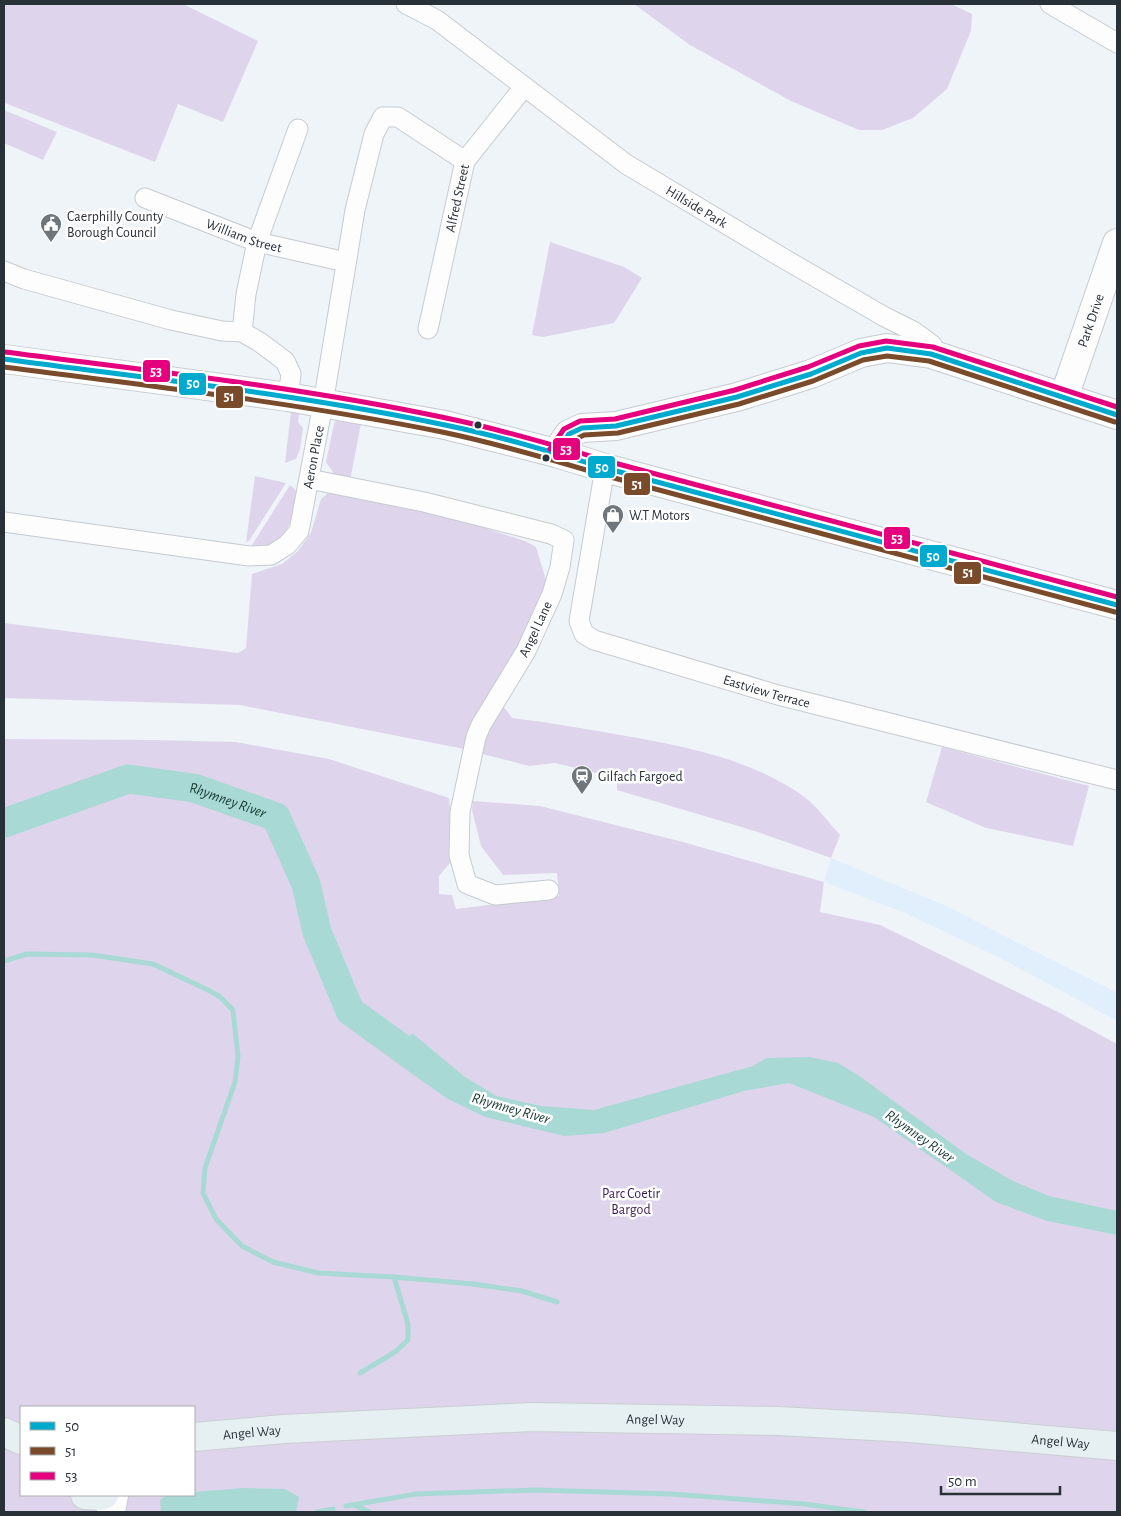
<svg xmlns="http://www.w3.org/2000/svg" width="1121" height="1516" viewBox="0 0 1121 1516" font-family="'Alegreya Sans',sans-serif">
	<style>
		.built { fill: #e1effc }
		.green { fill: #ded5ec; fill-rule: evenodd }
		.water { fill: #a8d9d4 }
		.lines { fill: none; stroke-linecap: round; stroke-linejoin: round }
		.stream { stroke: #a8d9d4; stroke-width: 5 }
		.river { stroke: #a8d9d4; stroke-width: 29 }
		.street-casing { stroke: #c5cbd1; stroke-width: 21 }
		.secondary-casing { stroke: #c5cbd1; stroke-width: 30 }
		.primary-casing { stroke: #caced1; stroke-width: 30 }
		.street { stroke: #fdfdfe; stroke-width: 19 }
		.secondary { stroke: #fdfdfe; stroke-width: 28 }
		.primary { stroke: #e6f0f2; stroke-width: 28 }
		.bus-1-casing { stroke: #fff; stroke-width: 9 }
		.bus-2-casing { stroke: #fff; stroke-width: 9 }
		.bus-3-casing { stroke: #fff; stroke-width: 9 }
		.bus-1 { stroke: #00a9ce; stroke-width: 5 }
		.bus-2 { stroke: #7a4b2a; stroke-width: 5 }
		.bus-3 { stroke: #e5007d; stroke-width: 5 }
		.bus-dot { fill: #283038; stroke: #fff; stroke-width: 2 }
		.labels { text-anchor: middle; stroke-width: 5; stroke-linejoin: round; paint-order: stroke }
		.street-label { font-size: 14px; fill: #283038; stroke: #fff }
		.poi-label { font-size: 14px; fill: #283038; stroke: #fff; text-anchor: start }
		.park-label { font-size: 14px; fill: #3c1b53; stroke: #fff }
		.water-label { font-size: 15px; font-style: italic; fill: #173934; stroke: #fff }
		.line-badge { stroke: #fff; stroke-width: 2 }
		.badge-label { font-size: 14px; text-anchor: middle; font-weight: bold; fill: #fff }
	</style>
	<rect width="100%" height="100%" fill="#eff4f8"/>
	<!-- built -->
	<path class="built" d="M831,858l115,48 171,87v28l-117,-63 -95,-45 -81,-31z"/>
	<!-- green -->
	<g class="green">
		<path d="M4,4h179l75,37 -35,81 -45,-18 -23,58 -150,-59 -1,2z"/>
		<path d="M634,4h317l21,10 -1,17 -24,58 -34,29 -31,12h-23l-68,-29 -101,-56z"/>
		<path d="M4,110l53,22 -14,28 -39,-17z"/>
		<path d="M550,242l74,25 18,11 -28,45 -71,14 -11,-2z"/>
		<path d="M291,411l12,2 -4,1 -1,8 5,6 -3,21 -4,10 -11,4z"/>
		<path d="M337,419l24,4 -11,58 -18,-4 1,-5 -7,-10 8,-38z"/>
		<path d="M255,476l31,7 -37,58 -3,1z"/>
		<path d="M290,485c3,2 6,5 7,9 1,11 -10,41 -19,48 -8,5 -18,6 -27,8l1,-5z"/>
		<path d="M328,493c67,1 133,28 197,48l11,6 11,36 -17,42 -38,66 20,27c40,5 80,12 120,19 61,11 124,24 175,62 12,10 23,25 33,36l-9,23 -73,-26 -141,-42v-12l-62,-15 -26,3 -70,-18 -219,-43 -236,-7v-75l234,30 8,-5 6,-74 30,-10 15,-12 14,-19 10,-34z"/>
		<path d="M4,739l150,1 82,2 93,17 120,39 3,27 -2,38 -11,13v18l13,1 4,14 103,-13 -2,-23 -54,2 -22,-29 -9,-36 1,-9 67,5 139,35 145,41 -4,30 60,13 178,87 59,32v468h-1113zM21,1407h173v88h-173z"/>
		<path d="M942,747l147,39 -16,60 -87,-18 -60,-26z"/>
	</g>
	<!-- water -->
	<g class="water">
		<path d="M412,1033l53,44 31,19 45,10 53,4 159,-44 13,-8 44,-1 28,6 20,12 108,79 47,27 36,15 68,15v24l-70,-14 -51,-19 -122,-85 -85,-34 -45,8 -140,42 -40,3 -79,-19 -37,-18 -55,-39z"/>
		<path d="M244,1488l41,1 14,8 -3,15 -135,-1 -1,-11 7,-5h27v-3z"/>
	</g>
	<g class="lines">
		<!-- stream -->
		<g class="stream">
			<path d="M4,961l23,-7 65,1 61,9 55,26 11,6 14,14 5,46 -3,26 -30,86 -2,25 13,26 26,27 31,16 45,11 76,4 79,7 49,7 35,11"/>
			<path d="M360,1373l35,-21 13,-12v-16l-14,-47"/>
			<path d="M354,1505l15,7"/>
			<path d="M346,1506l70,-12 120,-4 135,4 133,10 60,8"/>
			<path d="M317,1512l16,-3"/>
		</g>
		<!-- river -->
		<path class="river" id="s1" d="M4,823l124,-44 66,9 82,29 30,67 11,48 33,79 83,60"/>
		<!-- street casing -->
		<g class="street-casing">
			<g id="street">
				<path id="s2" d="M406,4l31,16 189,144 155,93 104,60 28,14 19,14 -1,9"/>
				<path d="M1050,4l67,39"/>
				<path id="s3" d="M145,198l112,44 89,20"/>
				<path d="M4,271l20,8 147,41 51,11 20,1 16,9 27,20 6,13 -3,23"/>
				<path id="s4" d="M428,329l37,-168 59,-74"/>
				<path d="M242,332l4,-38 11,-52 41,-113"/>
				<path id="s5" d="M605,468l-26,153 5,13 10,6 184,55 339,85"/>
				<path d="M309,479l115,23 127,32 13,6 -4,27 -8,27 -26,57 -45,74 -5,12 -16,75 -1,43 8,29 28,11 54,-5"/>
				<path id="s6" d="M4,522l245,34 22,-1 16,-10 12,-14 24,-127 32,-194 19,-76 9,-17h15l67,44"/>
			</g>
		</g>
		<!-- secondary casing -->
		<g class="secondary-casing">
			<g id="secondary">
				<path d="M4,359l284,38 157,28 111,28 49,15 512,137"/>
				<path id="s7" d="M1064,397l53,-154"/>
				<path d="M556,453l13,-19 13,-6 34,-2 121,-29 74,-23 50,-21 26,-5 44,6 186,61"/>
				<path d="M111,1512l3,-17"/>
			</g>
		</g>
		<!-- primary casing -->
		<g class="primary-casing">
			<g id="primary">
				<path d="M4,1432l17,8"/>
				<path id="s8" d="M194,1437l90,-8 247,-12 247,4 132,7 207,18"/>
				<path d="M85,1495l14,1 5,-1"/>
			</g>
		</g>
		<!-- street -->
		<use href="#street" class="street"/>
		<!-- secondary -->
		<use href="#secondary" class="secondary"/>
		<!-- primary -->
		<use href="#primary" class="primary"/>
		<!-- bus-1 casing -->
		<g class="bus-1-casing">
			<g id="bus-1">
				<path d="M4,359c147,20 295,35 441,66 54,11 107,27 160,43l512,137"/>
				<path d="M556,453l13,-19 13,-6 34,-2 121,-29 74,-23 50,-21 26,-5 44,6 186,61"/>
			</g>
		</g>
		<!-- bus-2 casing -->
		<g class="bus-2-casing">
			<g id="bus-2">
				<path d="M4,367c146,19 293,36 438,65 54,11 108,27 161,43l512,137"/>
				<path d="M562,457l12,-17 10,-5 34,-2 121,-29 74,-23 50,-21 24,-4 42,5 186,61"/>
			</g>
		</g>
		<!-- bus-3 casing -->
		<g class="bus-3-casing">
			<g id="bus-3">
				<path d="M5,352c147,19 296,35 441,66 54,11 108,27 161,43l510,136"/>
				<path d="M550,449l14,-20 16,-8 35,-2 120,-29 73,-23 51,-21 27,-5 47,6 184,60"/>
			</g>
		</g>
		<!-- bus-1 -->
		<use href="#bus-1" class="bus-1"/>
		<!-- bus-2 -->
		<use href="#bus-2" class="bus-2"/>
		<!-- bus-3 -->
		<use href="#bus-3" class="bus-3"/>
	</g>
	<!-- icons -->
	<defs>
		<g id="civic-pin" transform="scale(1.125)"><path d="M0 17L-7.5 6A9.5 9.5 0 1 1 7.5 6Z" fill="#6e757b" stroke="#fff"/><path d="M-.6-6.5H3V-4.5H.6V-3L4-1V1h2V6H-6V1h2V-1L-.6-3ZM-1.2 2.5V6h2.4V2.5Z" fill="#fff"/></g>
		<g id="shop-pin" transform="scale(1.125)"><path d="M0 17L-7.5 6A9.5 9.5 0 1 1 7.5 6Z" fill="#6e757b" stroke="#fff"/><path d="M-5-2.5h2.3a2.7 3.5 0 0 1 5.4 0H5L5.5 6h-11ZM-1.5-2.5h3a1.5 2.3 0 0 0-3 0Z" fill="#fff"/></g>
		<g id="station-pin" transform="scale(1.125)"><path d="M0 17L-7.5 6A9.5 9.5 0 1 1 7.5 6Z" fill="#6e757b" stroke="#fff"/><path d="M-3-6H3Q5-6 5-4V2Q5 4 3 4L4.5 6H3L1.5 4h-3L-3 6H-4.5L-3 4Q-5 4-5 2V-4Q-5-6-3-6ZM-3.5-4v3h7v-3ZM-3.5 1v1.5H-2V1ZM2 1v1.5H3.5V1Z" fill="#fff"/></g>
	</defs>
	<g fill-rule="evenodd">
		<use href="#civic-pin" x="51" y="224"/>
		<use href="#shop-pin" x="613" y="515"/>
		<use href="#station-pin" x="582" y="776"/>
	</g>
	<!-- markers -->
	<g class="bus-dot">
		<circle cx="478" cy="425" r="4.5"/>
		<circle cx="546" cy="458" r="4.5"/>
	</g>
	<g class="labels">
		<!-- street labels -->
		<g class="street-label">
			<text dy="5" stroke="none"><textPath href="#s4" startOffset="134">Alfred Street</textPath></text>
			<text dy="5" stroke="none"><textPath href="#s2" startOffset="355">Hillside Park</textPath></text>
			<text dy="5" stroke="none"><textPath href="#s3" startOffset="106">William Street</textPath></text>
			<text dy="5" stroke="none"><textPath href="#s7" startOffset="81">Park Drive</textPath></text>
			<text dy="5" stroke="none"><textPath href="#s6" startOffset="382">Aeron Place</textPath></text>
			<text transform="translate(535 629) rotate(-65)" y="5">Angel Lane</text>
			<text dy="5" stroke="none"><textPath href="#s5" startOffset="361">Eastview Terrace</textPath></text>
			<text dy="5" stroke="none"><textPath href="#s8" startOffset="462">Angel Way</textPath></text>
			<text dy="5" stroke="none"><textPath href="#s8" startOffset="58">Angel Way</textPath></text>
			<text dy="5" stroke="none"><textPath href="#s8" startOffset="868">Angel Way</textPath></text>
		</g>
		<!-- poi labels -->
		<g class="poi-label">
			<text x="67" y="221">Caerphilly County<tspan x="67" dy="16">Borough Council</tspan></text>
			<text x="629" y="520">W.T Motors</text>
			<text x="598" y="781">Gilfach Fargoed</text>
		</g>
		<!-- park labels -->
		<g class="park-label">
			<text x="631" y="1198">Parc Coetir<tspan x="631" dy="16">Bargod</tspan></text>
		</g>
		<!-- water labels -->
		<g class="water-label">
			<text dy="5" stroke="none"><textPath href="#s1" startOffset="234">Rhymney River</textPath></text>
			<text transform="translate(511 1108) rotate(16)" y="5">Rhymney River</text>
			<text transform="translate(920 1136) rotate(35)" y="5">Rhymney River</text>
		</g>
	</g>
	<g class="line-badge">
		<rect x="142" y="359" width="29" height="24" rx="5" fill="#e5007d"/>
		<rect x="178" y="372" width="29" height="24" rx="5" fill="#00a9ce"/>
		<rect x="215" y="385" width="29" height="24" rx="5" fill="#7a4b2a"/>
		<rect x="552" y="437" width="29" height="24" rx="5" fill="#e5007d"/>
		<rect x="587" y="455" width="29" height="24" rx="5" fill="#00a9ce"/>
		<rect x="623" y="472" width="28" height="24" rx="5" fill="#7a4b2a"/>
		<rect x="883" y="526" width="28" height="24" rx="5" fill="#e5007d"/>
		<rect x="919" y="544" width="29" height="24" rx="5" fill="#00a9ce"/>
		<rect x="953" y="561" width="29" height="24" rx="5" fill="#7a4b2a"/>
	</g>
	<g class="badge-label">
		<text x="156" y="376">53</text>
		<text x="193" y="388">50</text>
		<text x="229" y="401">51</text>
		<text x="566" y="454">53</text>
		<text x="602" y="472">50</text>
		<text x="637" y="489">51</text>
		<text x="897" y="543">53</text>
		<text x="933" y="561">50</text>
		<text x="968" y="577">51</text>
	</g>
	<!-- border -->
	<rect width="1121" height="1516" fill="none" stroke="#283038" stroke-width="10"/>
	<!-- legend -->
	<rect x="20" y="1406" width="175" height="90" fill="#ffffff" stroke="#a9acaf"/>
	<rect x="30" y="1422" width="25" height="8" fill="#00a9ce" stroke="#a9acaf"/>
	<text x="65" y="1431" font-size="15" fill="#283038">50</text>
	<rect x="30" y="1447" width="25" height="8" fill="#7a4b2a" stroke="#a9acaf"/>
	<text x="65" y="1456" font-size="15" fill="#283038">51</text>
	<rect x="30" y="1472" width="25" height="8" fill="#e5007d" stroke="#a9acaf"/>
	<text x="65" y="1481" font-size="15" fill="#283038">53</text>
	<!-- scale -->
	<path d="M941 1486v8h119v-8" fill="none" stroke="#283038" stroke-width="2.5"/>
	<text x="948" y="1486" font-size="15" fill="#283038" stroke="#ffffff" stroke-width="4" paint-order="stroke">50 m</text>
</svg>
